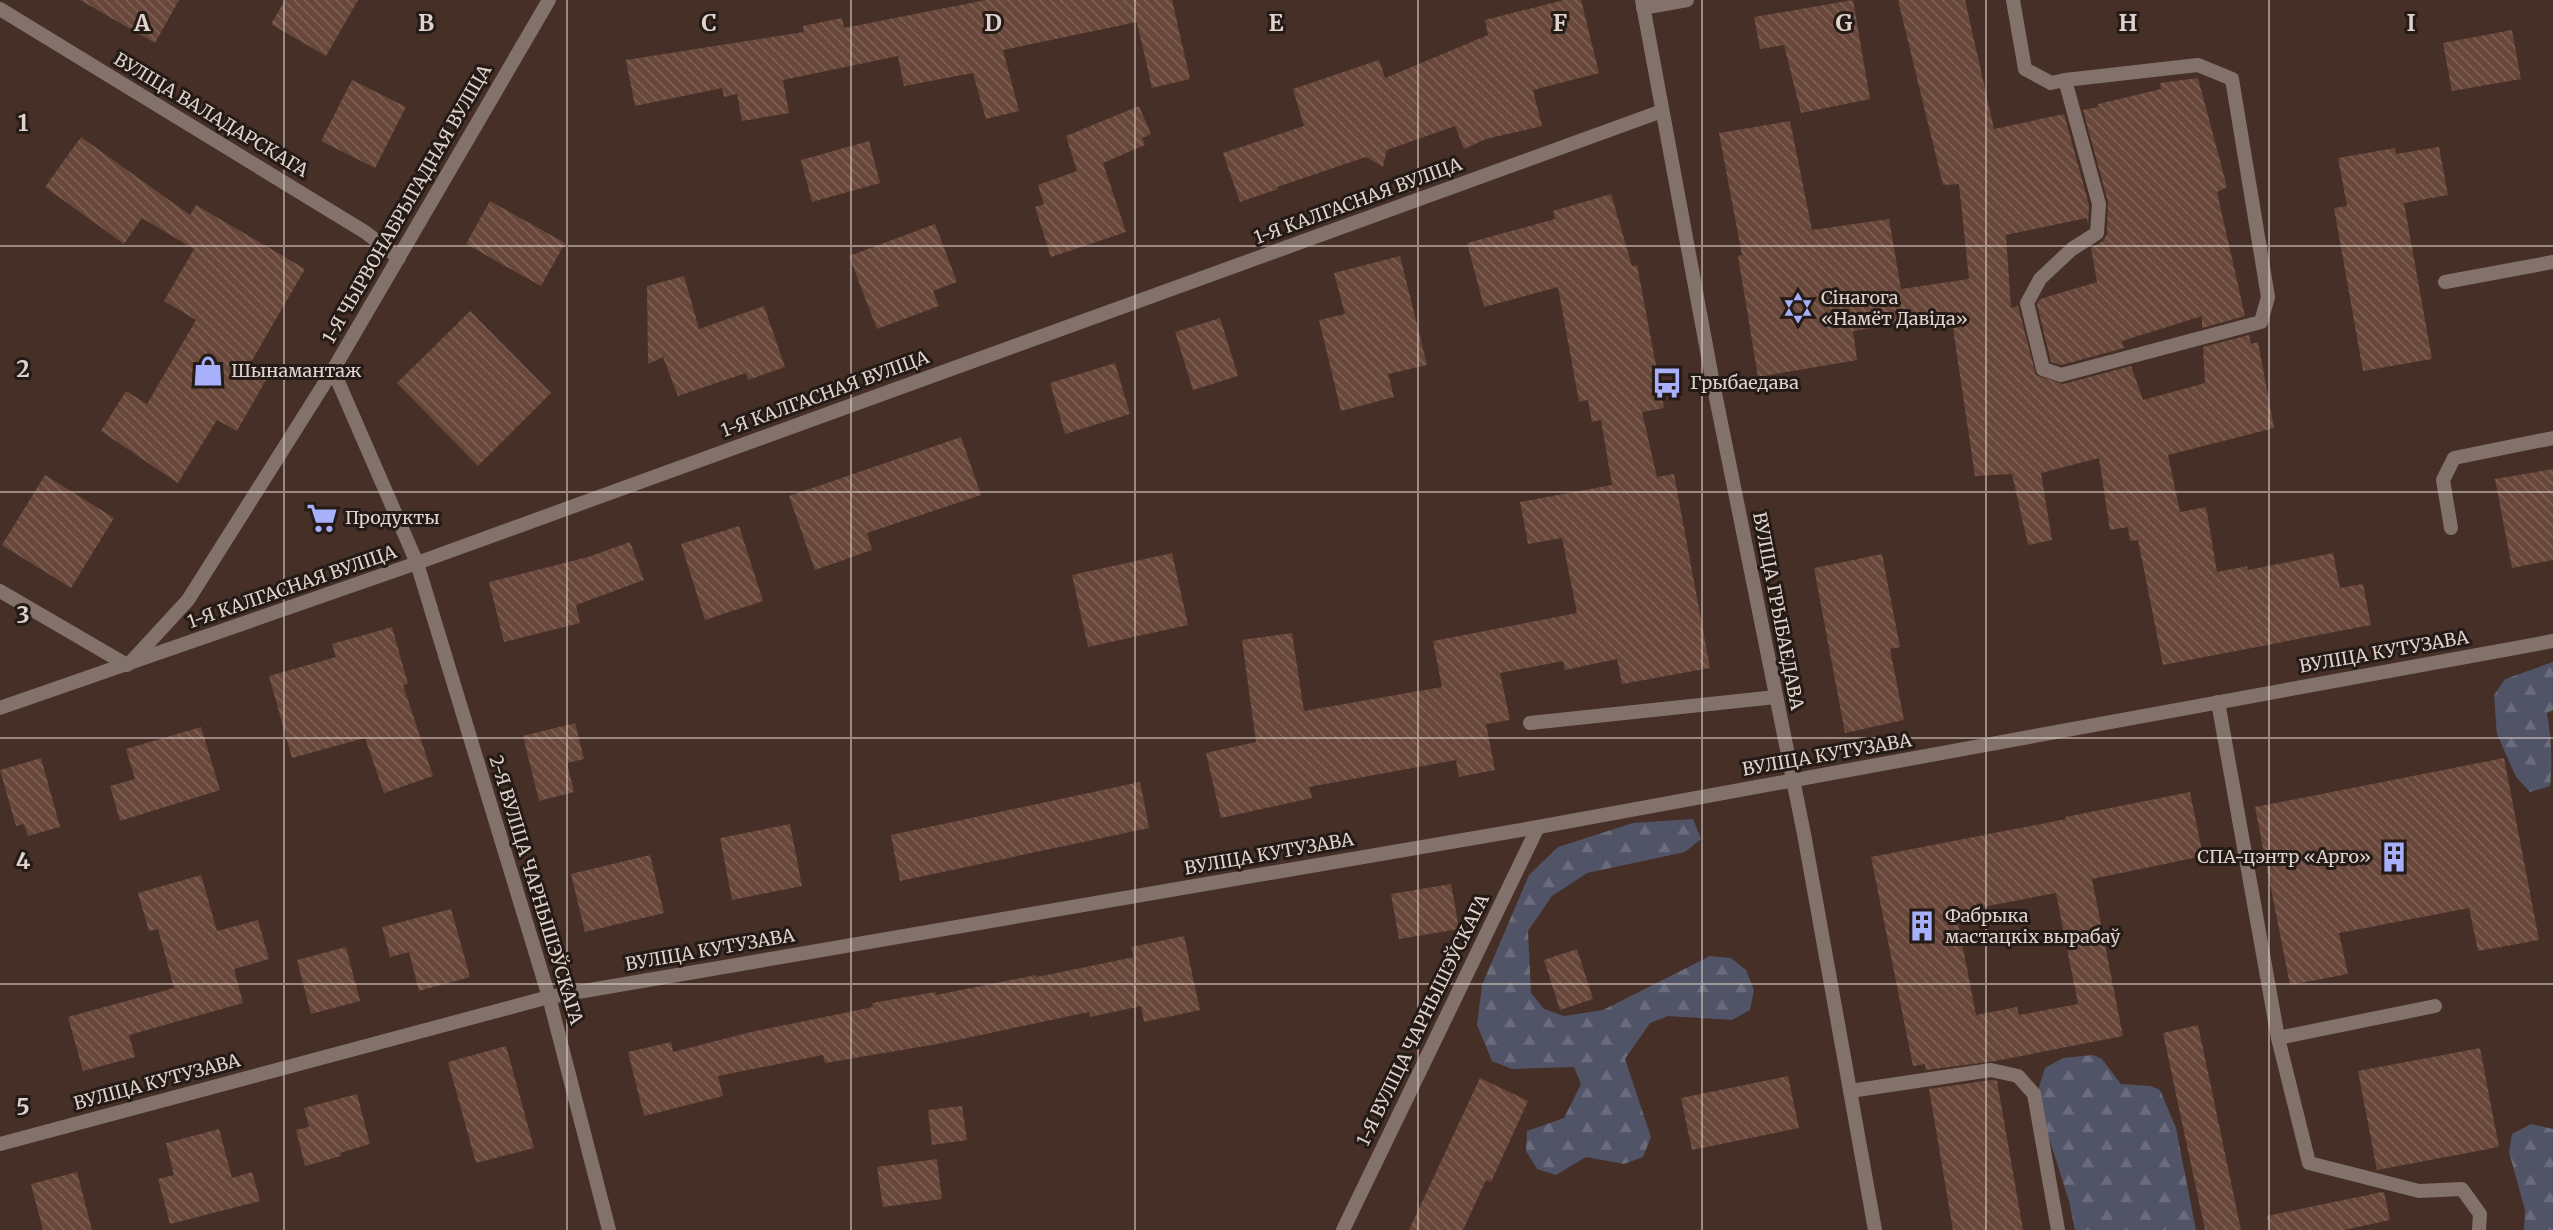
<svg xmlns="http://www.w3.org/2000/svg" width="2553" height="1230" viewBox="0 0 2553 1230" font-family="Merriweather,serif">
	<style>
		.forest { fill: url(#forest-firs) }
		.building { fill: url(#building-back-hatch); fill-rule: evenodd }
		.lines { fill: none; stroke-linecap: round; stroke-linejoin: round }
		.service { stroke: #82726b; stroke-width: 14 }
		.minor { stroke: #82726b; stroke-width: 14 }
		.tertiary { stroke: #82726b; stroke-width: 14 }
		.grid { fill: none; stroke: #e0d2cc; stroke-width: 2; stroke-opacity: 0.55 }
		.labels { text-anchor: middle; stroke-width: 6; stroke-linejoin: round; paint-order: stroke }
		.street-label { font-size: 18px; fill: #e0d2cc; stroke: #241a16 }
		.poi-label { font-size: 18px; fill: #e0d2cc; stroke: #241a16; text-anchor: start }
		.grid-label { font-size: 23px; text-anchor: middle; font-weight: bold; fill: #e0d2cc; stroke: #241a16; stroke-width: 6; stroke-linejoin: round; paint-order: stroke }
	</style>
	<defs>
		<pattern id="forest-firs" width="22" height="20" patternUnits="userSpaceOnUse" patternTransform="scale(1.75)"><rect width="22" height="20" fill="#515467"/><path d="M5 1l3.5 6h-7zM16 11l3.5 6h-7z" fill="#6a6c7c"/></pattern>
		<pattern id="building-back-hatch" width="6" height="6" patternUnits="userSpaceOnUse" patternTransform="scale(1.75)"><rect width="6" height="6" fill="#68473a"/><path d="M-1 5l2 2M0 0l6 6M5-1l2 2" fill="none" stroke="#7d6155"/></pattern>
	</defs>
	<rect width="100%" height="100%" fill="#452f26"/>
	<!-- forest -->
	<g class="forest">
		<path d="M2553,662v48l-6,3c4,23 6,50 3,73l-20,6 -14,-15 -19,-43 -3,-39 11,-16z"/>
		<path d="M1693,819l8,20 -16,13 -98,21 -35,23 -24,35 3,62 13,16 20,7 39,-6 107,-54 21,2 15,12 8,20 -4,20 -18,10 -64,-4 -18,7 -25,36 26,78 -8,20 -19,7 -38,-7 -30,18 -19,-6 -11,-18 1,-20 37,-13 17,-34 -7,-17 -62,2 -20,-8 -15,-36 5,-40 47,-110 29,-28 75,-24z"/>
		<path d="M2093,1055l9,4 19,25 30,2 9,4 16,38 20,102h-121l-6,-29 -30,-94v-20l6,-19 18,-10z"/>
		<path d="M2531,1124l22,5v101h-29l1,-20 -16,-58 3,-18z"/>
	</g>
	<!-- building -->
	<g class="building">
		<path d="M80,0h99l-24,43z"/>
		<path d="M285,0h73l-32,56 -55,-32z"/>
		<path d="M986,0h186l18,79 -38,9 -15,-66 -134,28 16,61 -33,8 -13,-46 -69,13 -6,-30 -115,24 6,33 -47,8 -5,-27 -13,3 -2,-9 -87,18 -9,-46 178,-28 -1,-6 39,-8 2,10z"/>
		<path d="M1564,0h17l18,73 -66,17 9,36 -56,13 -22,10 -9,-23 -68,24 -4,17 -17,-10 -89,30 1,2 -38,13 -17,-49 81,-27 -11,-37 86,-29 6,18 103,-43 -3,-15z"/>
		<path d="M1853,0l17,99 -69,14 -17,-68 -24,4 -6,-32z"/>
		<path d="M1898,0h67l29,129 70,-15 25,91 -1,21 -1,-8 -81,17 5,73 7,-2 18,69 27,9 68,-18 12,34 62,-17 -2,-36 46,-12 2,9 7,-2 16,86 -106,27 12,57 26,-5 11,65 30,-6 1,4 85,-17 7,35 23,-4 8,41 -208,40 -25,-125 -8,1 -2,-14 -18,3 -11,-72 -58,15 11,67 -24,5 -16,-71 -37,2 -24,-161 -98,16 4,29 -99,17 -20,-121 4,-1 -23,-122 71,-12 22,109 77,-11 12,70 68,-10 -10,-95 -16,1z"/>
		<path d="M2512,30l9,49 -69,12 -9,-48z"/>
		<path d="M2198,78l29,109 -10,5 28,124 -43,12v-12l-80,25 2,7 -63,17 -10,-3 -14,-58 3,-5 57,-17 -6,-34 12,-7 4,-7 1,-32 -25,-92 15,-3v-3l63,-15 -1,-6z"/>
		<path d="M352,80l54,27 -31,61 -54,-27z"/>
		<path d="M1139,106l12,28 -9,4 3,7 -42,18 23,69 -75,25 -16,-50 9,-3 -6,-19 39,-14 -11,-35z"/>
		<path d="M81,137l109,78 6,-10 109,64 -58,100 19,11 -29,51 -20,-11 -39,63 -77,-52 25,-40 21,13 49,-84 -32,-19 30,-52 -52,-31 -18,26 -79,-57z"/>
		<path d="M869,141l11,42 -68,19 -11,-42z"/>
		<path d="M2439,147l9,48 -44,8 28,156 -69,12 -29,-163 13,-2 -9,-48 57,-10 1,6z"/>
		<path d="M1611,194l21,72 5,-1 27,143 -22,4 15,65 17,-3 36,194 -88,16 -5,-25 -52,11 -2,-9 -63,12 10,47 -24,4 9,46 -36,7 -3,-17 -147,27 3,11 -91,20 -15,-65 50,-11 -14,-102 50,-7 12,78 138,-24 -9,-46 144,-28 -15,-75 -34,6 -8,-42 92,-17 -11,-65 -9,2 -4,-22 -9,2 -21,-115 -74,20 -17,-64 88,-24 -2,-8z"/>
		<path d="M490,201l75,42 -24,43 -75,-42z"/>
		<path d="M935,224l22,58 -24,9 6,15 -62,23 -28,-73z"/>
		<path d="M1400,256l27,109 -39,9 6,23 -53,14 -22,-91 26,-6 -11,-41z"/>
		<path d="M684,276l15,53 65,-23 21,61 -37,13 -2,-7 -68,23 -15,-39 -15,7 -1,-78z"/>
		<path d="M470,311l81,82 -73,73 -81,-83z"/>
		<path d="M1220,318l18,58 -45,14 -18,-58z"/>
		<path d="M1115,363l15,51 -65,20 -15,-51z"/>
		<path d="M961,437l20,58 -114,38 5,17 -57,20 -26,-74z"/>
		<path d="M2553,469v91l-41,8 -17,-89z"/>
		<path d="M45,475l69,43 -43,70 -69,-43z"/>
		<path d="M739,526l24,75 -58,19 -24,-76z"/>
		<path d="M630,542l14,38 -68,25 4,18 -76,19 -15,-60 99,-25z"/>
		<path d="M1172,553l16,72 -100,22 -16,-72z"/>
		<path d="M1882,554l18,93 -10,2 14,71 -59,13 -31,-165z"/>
		<path d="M392,627l16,57 -5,1 30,91 -49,17 -19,-55 -73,20 -23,-82 67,-19 -4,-13z"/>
		<path d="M575,723l9,36 -17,4 7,29 -35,9 -16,-65z"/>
		<path d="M201,727l19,63 -100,31 -10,-35 25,-7 -9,-30z"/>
		<path d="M41,758l19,69 -32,9 -4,-12 -8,2 -16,-56z"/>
		<path d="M2504,758l35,182 -61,11 -9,-43 -130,25 9,41 -58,11 -35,-178z"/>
		<path d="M1140,782l9,46 -249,53 -9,-46z"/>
		<path d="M2190,792l13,64 -111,23 31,157 -128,25 -69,9 -1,-6 -12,2 -42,-209 195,-38 -1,-2zM2056,893l22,111 -59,11 -2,-8 -41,8 -20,-103z"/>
		<path d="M790,824l12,62 -70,14 -12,-62z"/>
		<path d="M650,855l14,58 -79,19 -14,-58z"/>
		<path d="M201,875l16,56 41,-11 11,39 -35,10 9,34 -114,32 6,22 -52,14 -15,-54 106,-29 -16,-59 -9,2 -11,-38z"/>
		<path d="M1451,884l8,45 -60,10 -8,-45z"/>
		<path d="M451,909l19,68 -51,14 -10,-39 -19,5 -8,-30z"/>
		<path d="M1184,936l16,74 -56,12 -3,-16 -51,11 -1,-5 -146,31 -118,20 -2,-8 -105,21 5,20 -79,20 -16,-64 43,-10 2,10 78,-20 122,-25 -1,-4 63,-11 1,3 100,-20 1,2 97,-20 -3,-10z"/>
		<path d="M346,947l14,54 -49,13 -14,-54z"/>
		<path d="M1577,949l16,50 -33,11 -16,-50z"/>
		<path d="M2198,1025l43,205h-36l-42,-197z"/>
		<path d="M506,1046l28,102 -58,15 -28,-101z"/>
		<path d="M2480,1048l19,99 -122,23 -19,-99z"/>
		<path d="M1788,1076l11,52 -107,22 -11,-52z"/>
		<path d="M1480,1078l48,23 -37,81 -5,-2 -23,50h-54z"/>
		<path d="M1991,1080l6,1 26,149h-70l-24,-141z"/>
		<path d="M357,1094l13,50 -30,9 1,3 -36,10 -9,-36 13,-3 -5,-19z"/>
		<path d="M962,1106l5,34 -35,5 -4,-35z"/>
		<path d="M219,1129l13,49 20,-6 8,29 -90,23 -12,-45 16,-4 -8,-32z"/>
		<path d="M937,1159l5,40 -59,8 -6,-40z"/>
		<path d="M77,1172l15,58h-49l-12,-46z"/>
		<path d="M2382,1192h2l6,28 -46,10h-75l-2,-14z"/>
	</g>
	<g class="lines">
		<!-- service -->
		<g class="service">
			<path d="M2013,0l12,69 26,14 14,-3 133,-15 34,14 36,218 -7,25 -200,53 -18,-6 -16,-66 13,-24 32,-30 25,-16 2,-29 -34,-124"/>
			<path d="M1643,8l44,-8"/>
			<path d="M2445,282l108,-20"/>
			<path d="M333,370l84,193"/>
			<path d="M2451,528l-8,-48 11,-22 99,-20"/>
			<path d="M2218,702l60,336 31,125 110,28 43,-2 18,25 -1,16"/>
			<path d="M1530,723l246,-26"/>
			<path d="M2278,1038l157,-32"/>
			<path d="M1850,1091l141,-21 27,6 16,18 24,136"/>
		</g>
		<!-- minor -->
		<g class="minor">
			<path d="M0,9l365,223 34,26"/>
			<path d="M417,563l132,434 60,233"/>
			<path d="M0,591l127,74"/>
			<path d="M130,663l58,-63 145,-230 216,-370"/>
			<path d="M0,708l417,-145 1245,-452"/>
			<path d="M0,1144l549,-147 989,-170 1015,-186"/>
			<path d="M1343,1230l195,-403"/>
		</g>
		<!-- tertiary -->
		<path class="tertiary" d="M1642,0l70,378 92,456 71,396"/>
	</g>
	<!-- grid -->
	<path class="grid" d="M284,0v1230M567,0v1230M851,0v1230M1135,0v1230M1418,0v1230M1702,0v1230M1986,0v1230M2269,0v1230M0,246h2553M0,492h2553M0,738h2553M0,984h2553"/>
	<!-- icons -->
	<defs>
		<g id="synagogue-bare" transform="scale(2.415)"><path d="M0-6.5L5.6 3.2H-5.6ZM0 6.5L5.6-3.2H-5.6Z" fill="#a8b0fc" stroke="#241a16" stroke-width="2.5" paint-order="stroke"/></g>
		<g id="shop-bare" transform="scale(2.415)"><path d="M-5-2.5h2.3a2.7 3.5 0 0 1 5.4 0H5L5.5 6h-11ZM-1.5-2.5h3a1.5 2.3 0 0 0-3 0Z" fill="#a8b0fc" stroke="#241a16" stroke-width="2.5" paint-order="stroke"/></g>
		<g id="bus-bare" transform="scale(2.415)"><path d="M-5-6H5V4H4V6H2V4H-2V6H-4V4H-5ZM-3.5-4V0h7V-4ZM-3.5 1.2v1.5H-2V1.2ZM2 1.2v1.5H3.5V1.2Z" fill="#a8b0fc" stroke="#241a16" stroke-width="2.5" paint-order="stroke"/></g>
		<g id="supermarket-bare" transform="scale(2.415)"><path d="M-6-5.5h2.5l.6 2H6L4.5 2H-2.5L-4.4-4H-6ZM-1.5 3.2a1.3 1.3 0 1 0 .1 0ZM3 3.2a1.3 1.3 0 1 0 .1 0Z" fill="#a8b0fc" stroke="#241a16" stroke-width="2.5" paint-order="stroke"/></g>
		<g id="building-bare" transform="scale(2.415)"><path d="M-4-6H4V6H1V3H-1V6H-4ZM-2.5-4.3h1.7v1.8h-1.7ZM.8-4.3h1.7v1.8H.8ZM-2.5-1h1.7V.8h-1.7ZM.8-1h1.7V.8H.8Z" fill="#a8b0fc" stroke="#241a16" stroke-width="2.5" paint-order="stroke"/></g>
	</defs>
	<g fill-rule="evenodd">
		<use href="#synagogue-bare" x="1798" y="308"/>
		<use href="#shop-bare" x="208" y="371"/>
		<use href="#bus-bare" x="1667" y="383"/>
		<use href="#supermarket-bare" x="322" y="518"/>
		<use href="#building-bare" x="2394" y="857"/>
		<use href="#building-bare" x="1922" y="926"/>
	</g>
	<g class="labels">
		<!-- street labels -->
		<g class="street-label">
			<text transform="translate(211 115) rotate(31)" y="6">ВУЛІЦА ВАЛАДАРСКАГА</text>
			<text transform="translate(1358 201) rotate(-20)" y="6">1-Я КАЛГАСНАЯ ВУЛІЦА</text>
			<text transform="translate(407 204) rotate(-60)" y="6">1-Я ЧЫРВОНАБРЫГАДНАЯ ВУЛІЦА</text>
			<text transform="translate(825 394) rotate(-20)" y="6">1-Я КАЛГАСНАЯ ВУЛІЦА</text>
			<text transform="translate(292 587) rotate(-19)" y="6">1-Я КАЛГАСНАЯ ВУЛІЦА</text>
			<text transform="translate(1778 611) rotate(79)" y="6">ВУЛІЦА ГРЫБАЕДАВА</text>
			<text transform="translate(2384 652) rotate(-10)" y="6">ВУЛІЦА КУТУЗАВА</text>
			<text transform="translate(1827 755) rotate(-10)" y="6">ВУЛІЦА КУТУЗАВА</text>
			<text transform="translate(1269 854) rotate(-10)" y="6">ВУЛІЦА КУТУЗАВА</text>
			<text transform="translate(536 890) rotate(73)" y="6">2-Я ВУЛІЦА ЧАРНЫШЭЎСКАГА</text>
			<text transform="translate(710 950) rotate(-10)" y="6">ВУЛІЦА КУТУЗАВА</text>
			<text transform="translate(1423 1020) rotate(-64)" y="6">1-Я ВУЛІЦА ЧАРНЫШЭЎСКАГА</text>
			<text transform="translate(157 1082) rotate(-15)" y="6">ВУЛІЦА КУТУЗАВА</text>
		</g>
		<!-- poi labels -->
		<g class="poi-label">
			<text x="1821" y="304">Сінагога<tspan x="1821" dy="21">«Намёт Давіда»</tspan></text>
			<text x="231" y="377">Шынамантаж</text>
			<text x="1690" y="389">Грыбаедава</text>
			<text x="345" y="524">Продукты</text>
			<text x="2371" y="863" text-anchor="end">СПА-цэнтр «Арго»</text>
			<text x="1945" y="922">Фабрыка<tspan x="1945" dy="21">мастацкіх вырабаў</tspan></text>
		</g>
	</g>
	<g class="grid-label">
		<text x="142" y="31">A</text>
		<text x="426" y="31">B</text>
		<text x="709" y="31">C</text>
		<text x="993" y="31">D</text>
		<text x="1276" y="31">E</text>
		<text x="1560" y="31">F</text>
		<text x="1844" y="31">G</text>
		<text x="2128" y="31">H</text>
		<text x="2411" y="31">I</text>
		<text x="23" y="131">1</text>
		<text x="23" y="377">2</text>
		<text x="23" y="623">3</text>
		<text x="23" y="869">4</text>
		<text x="23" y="1115">5</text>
	</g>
</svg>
